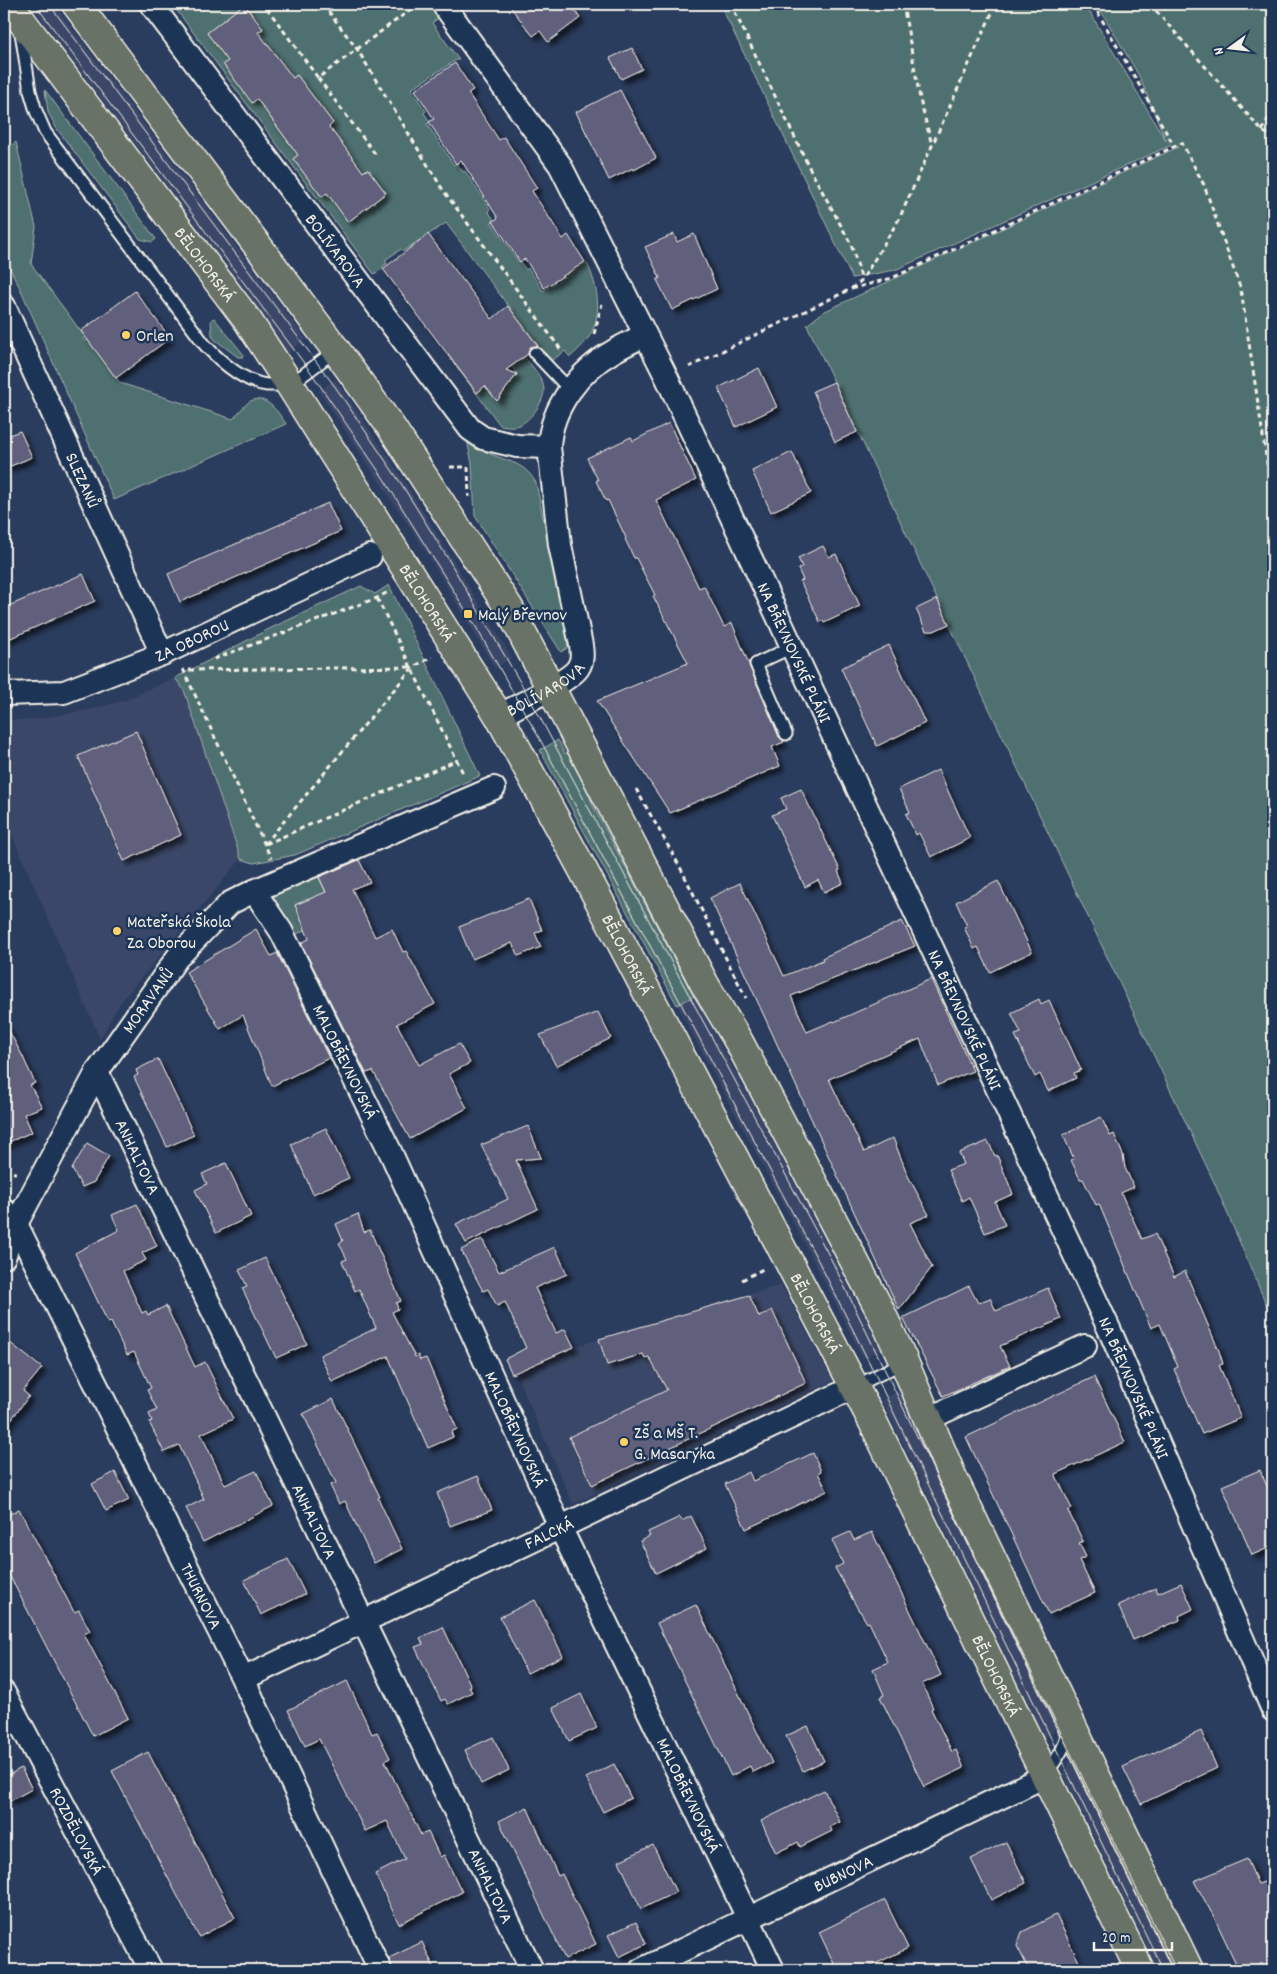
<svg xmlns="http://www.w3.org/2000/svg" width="1277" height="1974" viewBox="0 0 1277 1974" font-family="Dekko,sans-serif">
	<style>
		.built { fill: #3b4767 }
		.green { fill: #4f7070; stroke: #a2b0ac; fill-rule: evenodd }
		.building { fill: #615e7c; stroke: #f4f1e8; filter: url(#shadow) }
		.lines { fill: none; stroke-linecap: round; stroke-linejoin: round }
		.lane-casing { stroke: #f4f1e8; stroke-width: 15 }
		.street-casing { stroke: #f4f1e8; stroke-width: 26 }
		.primary-casing { stroke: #f4f1e8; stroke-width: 31 }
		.path { stroke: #f4f1e8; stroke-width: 3; stroke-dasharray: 5 4; stroke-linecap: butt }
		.lane { stroke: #1d3557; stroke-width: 11 }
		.street { stroke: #1d3557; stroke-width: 22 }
		.primary { stroke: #697266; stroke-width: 28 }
		.tram { stroke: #f4f1e8; stroke-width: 1 }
		.poi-dot { fill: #ffd166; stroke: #1d3557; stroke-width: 2 }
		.labels { text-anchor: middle; stroke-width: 5; stroke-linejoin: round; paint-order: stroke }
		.street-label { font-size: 18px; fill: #f4f1e8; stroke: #1d3557 }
		.poi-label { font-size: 18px; fill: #f4f1e8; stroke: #1d3557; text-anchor: start }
	</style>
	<defs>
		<filter id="shadow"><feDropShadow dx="4.5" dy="4.5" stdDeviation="2.5" flood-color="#0009"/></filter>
	</defs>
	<rect width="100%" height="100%" fill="#2b3d5e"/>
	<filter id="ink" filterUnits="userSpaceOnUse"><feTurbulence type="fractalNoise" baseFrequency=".02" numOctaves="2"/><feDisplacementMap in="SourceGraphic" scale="10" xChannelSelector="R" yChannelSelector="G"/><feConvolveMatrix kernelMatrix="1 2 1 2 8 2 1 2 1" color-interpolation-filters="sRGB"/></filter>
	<g filter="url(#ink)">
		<!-- built -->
		<g class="built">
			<path d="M30,4h24l252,335 -20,15 -37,-59z"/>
			<path d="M335,379l64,94 43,69 70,116 -17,10 -68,-115 -108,-162z"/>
			<path d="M175,678l9,12 57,169 -122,145 -19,35 -96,-223v-96h27l57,-10 35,-9z"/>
			<path d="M694,996l96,177 91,176 -18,9 -44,-87 -142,-266z"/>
			<path d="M781,1285l52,96 -260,123 -57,-130 58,-27z"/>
			<path d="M900,1390l158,326 -4,16 -10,5 -162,-337z"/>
			<path d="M1078,1757l103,213h-23l-94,-195 5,-13z"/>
		</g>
		<!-- green -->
		<g class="green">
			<path d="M172,4h245l3,4 25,2 1,2 -14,11 27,37h-3l-45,29 15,22 -2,2 6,9 -3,2 27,41 3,-2 6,9 2,-1 25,38 -2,2 6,9 -3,2 27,40 2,-1 6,9 2,-2 15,23 44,-28c11,24 17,53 0,77 -5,6 -11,12 -17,17l-5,-6 -14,10 -24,-7 11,-9 -92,-122 -43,28 -2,-2 -16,11 2,4 -4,2 1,2 -10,6zM244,5l19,24 -5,3 35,46 4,-3 36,48 -4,4 34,45 5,-3 18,24 -38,28 -21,-28 -5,4 -29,-38 5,-4 -91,-122z"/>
			<path d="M720,4h365l81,137 -27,-65 -42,-72h176v1316l-59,-138 -407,-857 16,-13 355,-165 -9,-1 -274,124 -43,8z"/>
			<path d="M45,90l111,149 -4,3 -12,-3 -83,-110 -9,-17z"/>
			<path d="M16,142l20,85 -5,37 54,73 -2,2 2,2 3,-1 32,43 113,36c5,-5 10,-13 16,-17 16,-10 30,11 37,22l-172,76 -94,-212 -16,-31v-106z"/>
			<path d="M214,318l30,37 -1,2h-5l-24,-18 -2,-4 -1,-15z"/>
			<path d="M446,353l30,39 9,-6 12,15 20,-27 -6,-8 13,-10c7,10 20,22 20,34 0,12 -14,31 -25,35 -7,2 -12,1 -19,0z"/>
			<path d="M467,440c8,5 16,11 24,14 20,9 33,8 45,29l32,157 -1,8 -6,4 -86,-136 -3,-53z"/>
			<path d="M389,585l91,191 -185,79 -41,8 -13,-4 -57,-169 -9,-12 92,-48 94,-44 14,8z"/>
			<path d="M558,740l7,14 5,-3 9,16 14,39 101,190 -17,9 -137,-255z"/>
			<path d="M316,872l21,44 -47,21 -15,-34v-11zM307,899l10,24 -12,5 -10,-23z"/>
		</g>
		<!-- building -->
		<g class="building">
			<path d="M244,4l19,25 -5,3 35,46 4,-3 36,48 -4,4 17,22 17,23 5,-3 18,24 -38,29 -21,-29 -5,4 -29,-38 5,-4 -41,-56 -5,4 -29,-39 5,-3 -21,-28z"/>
			<path d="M508,4h62l10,14 -32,24 -8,-11 -7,5z"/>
			<path d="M632,48l10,21 -21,10 -11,-21z"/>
			<path d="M455,63l18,27 -5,3 31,47 5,-3 33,51 -5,3 31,48 5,-4 17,27 -41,26 -19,-29 -5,3 -27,-41 5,-3 -37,-58 -5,4 -27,-42 5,-3 -19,-29z"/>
			<path d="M620,90l36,68 -22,12 -1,-2 -24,12 -33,-68z"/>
			<path d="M428,234l64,85 16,-13 30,40 -8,1 -2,7 -22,16 11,4 -20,27 -12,-15 -8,7 -94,-124z"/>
			<path d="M674,234l3,8 17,-8 23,55 -45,21 -15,-30 3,-2 -15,-31z"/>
			<path d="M135,291l35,47 -54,40 -35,-47z"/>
			<path d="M759,368l18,39 -41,20 -18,-39z"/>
			<path d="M834,382l23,50 -22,10 -22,-51z"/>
			<path d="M669,423l27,57 -40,20 43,88 5,-2 20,41 8,-4 47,114 5,5 -12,5 8,19 -110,47 -73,-112 91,-38 -35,-67 2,-1 -19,-37h-2l-9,-19 1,-1 -18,-38 -2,1 -10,-20 2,-1 -11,-22 44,-21 2,4z"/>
			<path d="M20,431l12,26 -28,12v-32z"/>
			<path d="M792,452l19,41 -40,19 -19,-41z"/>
			<path d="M328,503l13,28 -161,71 -12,-28z"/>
			<path d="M823,546l6,11 7,-3 24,52 -36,17 -1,-2 -3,1 -20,-41 3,-1 -5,-11 4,-2 -4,-9z"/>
			<path d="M83,574l12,27 -91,40v-33z"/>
			<path d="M937,599l12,25 -15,7h-8l-10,-22z"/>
			<path d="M889,645l36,78 -48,23 -36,-78z"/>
			<path d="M136,731l45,104 -57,26 -46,-105z"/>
			<path d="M938,770l32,68 -39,19 -12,-24 -3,2 -10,-21 4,-2 -11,-23z"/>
			<path d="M801,789l39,81 -2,1 5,12 -19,9 -6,-12 -13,7 -33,-72 14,-6 -5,-11z"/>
			<path d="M359,860l11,22 -18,7 23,48 17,-8 11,23 3,-1 29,53 -38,20 22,41 40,-21 11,19 -21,11 18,34 -57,31 -37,-68 -7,2 -65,-130 8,-4 -14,-34 31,-13 -7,-15z"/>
			<path d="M998,881l34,71 -42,20 -12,-25 -4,2 -10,-22 3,-1 -11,-24z"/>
			<path d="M740,883l44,93 39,-16 -1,-2 80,-37 13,25 -124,50 16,36 26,-11 1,1 97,-43 42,92 -35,14 -18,-46 -91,40 35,73 29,-14 15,38 21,39 -19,8 22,44 -33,43 -189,-412z"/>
			<path d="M529,899l13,31 -7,3 6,14 -23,9 -6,-13 -40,16 -13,-32z"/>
			<path d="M256,929l15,27 6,-3 52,105 -57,28 -29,-71 -23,14 -34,-57z"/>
			<path d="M1039,999l2,5 8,-4 32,70 -7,3 2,5 -28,13 -8,-17 -5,3 -20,-42 6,-2 -10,-20z"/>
			<path d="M598,1012l13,26 -55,28 -16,-31z"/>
			<path d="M4,1022l18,33 13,28 -5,2 12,22 -18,7 8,18 -28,12z"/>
			<path d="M158,1059l36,76 -27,12 -33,-70 4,-2 -2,-5z"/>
			<path d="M1101,1117l9,19 4,-2 9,21 2,13 9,19 -13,6 21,46 13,-5 19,43 11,-6 34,80 4,13 -4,1 22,53 -39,16 -28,-65 4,-2 -18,-43 -9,4 -52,-124 -3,1 -13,-26h-3l-9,-19 3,-1 -11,-24z"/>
			<path d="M528,1126l13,32 -25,2 22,49 -72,34 -10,-19 52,-25 -27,-54z"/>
			<path d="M326,1128l23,50 -36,16 -22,-50z"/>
			<path d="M988,1141l7,15 2,-1 16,39 -18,8 10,23 -20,8 -16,-36 -7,4 -14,-31 16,-6 -5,-11z"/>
			<path d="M87,1143l22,13 -15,26 -12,5 -10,-18z"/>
			<path d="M226,1163l25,53 -35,17 -21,-43 12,-6 -5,-10z"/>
			<path d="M137,1204l20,42 -15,7 4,7 -23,11 19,42 4,-2 2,4 18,-9 29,61 10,-5 28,57 -32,15 24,51 31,-14 17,35 -70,36 -17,-34 18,-9 -25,-54 -15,7 -15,-30 3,-1 -3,-7 8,-4 -10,-20 4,-2 -17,-36 -7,3 -16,-33 -3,1 -33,-70 44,-23 -7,-15z"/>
			<path d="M358,1214l6,18 6,-2 31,71 -5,2 2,6 -6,3 23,45 3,-2 2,5 6,-2 31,71 -6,3 2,5 -25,11 -40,-92 -56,26 -12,-27 56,-27 -17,-39 -4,2 -13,-30 5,-2 -8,-16 4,-2 -7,-17z"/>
			<path d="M482,1239l17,33 56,-25 12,27 -32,14 21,45 9,-4 9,18 -62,27 -7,-15 21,-11 -21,-46 -8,4 -9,-17 -5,2 -22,-41z"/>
			<path d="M265,1258l42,86 -31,14 -34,-70 5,-2 -8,-16z"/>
			<path d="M969,1286l9,17 12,-5 6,13 52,-23 13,31 -61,27 10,20 -67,30 -40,-78z"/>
			<path d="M749,1295l10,22 13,-7 34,73 -214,102 -23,-48 98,-47 -18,-33 -4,1 -2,-4 -36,11 -8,-26z"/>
			<path d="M4,1338l38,30 -19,23 6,5 -25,33z"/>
			<path d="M1094,1377l31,65 -70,32 17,35 -4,2 15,30 -4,2 7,14 -7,3 16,33 -46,21 -83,-177z"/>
			<path d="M333,1399l47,98 -2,1 24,51 -28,14 -29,-62 -6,3 -9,-19 6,-2 -33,-69z"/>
			<path d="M813,1453l8,18 -3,2 9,18 -81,38 -21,-45 24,-12 4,9z"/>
			<path d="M1260,1470l13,30v46l-21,9 -30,-69z"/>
			<path d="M115,1472l14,28 -23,11 -14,-27z"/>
			<path d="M478,1476l14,34 -42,16 -13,-33z"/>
			<path d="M19,1509l55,103 5,-2 11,21 -6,3 44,84 -35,18 -89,-171v-48z"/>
			<path d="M691,1516l16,32 -51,25 -16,-32 10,-5 -2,-4 32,-15 2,4z"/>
			<path d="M850,1532l4,8 18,-8 69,143 -19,9 11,24 -2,1 21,43 4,-2 8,18 -40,19 -44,-90 4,-2 -11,-26 15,-7 -19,-40 -2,1 -7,-12h-1l-24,-43 8,-4 -11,-24z"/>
			<path d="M288,1559l17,35 -44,21 -17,-35z"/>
			<path d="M1181,1583l12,26 -14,7 1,4 -47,20 -15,-35 38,-17 2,5z"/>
			<path d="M535,1600l28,56 -36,17 -27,-56z"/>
			<path d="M696,1605l76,158 -19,9 -3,-6 -19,10 -74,-153z"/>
			<path d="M443,1627l28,59 -2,1 3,5 -24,12 -3,-5 -4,2 -26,-54 8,-3 -3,-6z"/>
			<path d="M347,1681l25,53 5,-2 13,26 -5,3 36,74 7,-3 12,25 4,-2 18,37 -63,32 -24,-50 30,-15 -18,-38 -22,10 -46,-92 -14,7 -17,-36z"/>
			<path d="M581,1694l16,34 -28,13 -16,-33z"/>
			<path d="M808,1726l16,35 -21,10 -17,-35z"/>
			<path d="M1201,1731l16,37 -76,36 -18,-37z"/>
			<path d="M493,1737l16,33 -28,14 -16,-34z"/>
			<path d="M148,1752l87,166 -36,19 -87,-166z"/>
			<path d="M614,1764l17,34 -28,14 -17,-34z"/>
			<path d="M21,1768l11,21 -22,12 -6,-12v-11z"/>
			<path d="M824,1790l16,32 -10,5 2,4 -32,16 -2,-5 -22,11 -15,-32z"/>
			<path d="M527,1807l31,69 4,-2 34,70 -31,15 -66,-138z"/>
			<path d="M1006,1842l20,41 -35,17 -20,-41z"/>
			<path d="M653,1845l23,47 -35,17 -22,-48z"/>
			<path d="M1247,1859l11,25 15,-5v91h-34l-24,-51 -21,-38z"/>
			<path d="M885,1900l23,48 -45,22h-26l-18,-38z"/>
			<path d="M1056,1915l27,55h-54l-12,-24 5,-14z"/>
			<path d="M636,1922l10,22 -27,13 -11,-22z"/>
			<path d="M422,1942l13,28h-42l-4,-12z"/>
		</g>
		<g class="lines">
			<!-- lane casing -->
			<g class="lane-casing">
				<g id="lane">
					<path d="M21,32l9,59 6,20 9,21 160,213c16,17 38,37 62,40 7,0 15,0 23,0l46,-35"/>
					<path d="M535,353l35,37"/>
					<path d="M786,734l-30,-70 36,-17"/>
					<path d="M854,1387l50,-25"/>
					<path d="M1046,1774c10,-15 21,-26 21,-45"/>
				</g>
			</g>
			<!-- street casing -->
			<g class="street-casing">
				<g id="street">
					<path id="s1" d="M151,4l319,425 13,9 34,8 32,1"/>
					<path id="s2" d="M443,4l117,161 107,213 443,953 163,379"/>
					<path id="s3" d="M4,306l158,348"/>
					<path id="s4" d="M4,694l60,-2 98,-38 208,-98"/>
					<path id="s5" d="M499,716c16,-9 71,-35 79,-48 5,-8 4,-15 3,-23l-21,-100 -11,-98c2,-40 31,-77 65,-96 10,-6 21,-11 31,-16"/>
					<path id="s6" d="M254,891l27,40 109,220 170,376 213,443"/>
					<path id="s7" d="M97,1072l435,898"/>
					<path id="s8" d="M4,1210l12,14 227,455 137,291"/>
					<path id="s9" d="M4,1257l12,-33 81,-152 80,-114 53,-55 24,-12 240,-103"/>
					<path d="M928,1419l157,-73"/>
					<path id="s10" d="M243,1679l611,-292"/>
					<path id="s11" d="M4,1693l147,277"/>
					<path id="s12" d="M641,1970l404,-194"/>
				</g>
			</g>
			<!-- primary casing -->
			<g class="primary-casing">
				<g id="primary">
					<path id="s13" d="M9,4l239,317 42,64 209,331 83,152 291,554 267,548"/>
					<path d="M76,4l260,346 55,77 62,95 56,86 196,377 34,57 140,266 25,54 48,114 237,494"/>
				</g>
			</g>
			<!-- path -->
			<g class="path">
				<path d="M323,4l34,45 86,141 119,161"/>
				<path d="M731,4l78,163 42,77 11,36"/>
				<path d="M903,4l18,100 11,41"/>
				<path d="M1093,4l81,142"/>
				<path d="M1150,4l112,127 11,6"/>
				<path d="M267,8l51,70 100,-74"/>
				<path d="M318,78l58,77"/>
				<path d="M1262,131l11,-22"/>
				<path d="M851,289l41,-11 290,-135 22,42 37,105 29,193"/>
				<path d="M594,334l8,-30"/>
				<path d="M689,367l162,-78 11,-9 37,-61 97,-215"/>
				<path d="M1273,460l-3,23 3,11"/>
				<path d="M450,467h18l1,30"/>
				<path d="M377,598l87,177"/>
				<path d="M214,659l163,-61 13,-7"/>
				<path d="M183,669l88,189"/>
				<path d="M189,670l223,-3"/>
				<path d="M636,789l44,78 66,131"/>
				<path d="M265,844l148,-177 19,-10"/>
				<path d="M266,844l191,-84"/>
				<path d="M4,1172l12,1"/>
				<path d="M742,1280l21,-11"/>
			</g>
			<!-- lane -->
			<use href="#lane" class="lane"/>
			<!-- street -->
			<use href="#street" class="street"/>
			<!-- primary -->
			<use href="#primary" class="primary"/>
			<!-- tram -->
			<g class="tram">
				<path d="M35,4l275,367 74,108 92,148 66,116 280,525 54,108 287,594"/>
				<path d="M49,4l287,384 66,97 45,72 83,142 303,564 343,707"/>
			</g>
		</g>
	</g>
	<!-- markers -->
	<g class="poi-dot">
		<circle cx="126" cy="335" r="5"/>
		<rect x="463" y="609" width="10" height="10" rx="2.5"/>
		<circle cx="117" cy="931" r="5"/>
		<circle cx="624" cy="1442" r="5"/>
	</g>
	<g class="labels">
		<!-- street labels -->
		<g class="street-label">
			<text dy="6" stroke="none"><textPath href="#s1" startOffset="308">BOLÍVAROVA</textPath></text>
			<text dy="6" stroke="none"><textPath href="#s13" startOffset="326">BĚLOHORSKÁ</textPath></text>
			<text dy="6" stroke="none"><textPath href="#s3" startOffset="191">SLEZANŮ</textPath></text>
			<text dy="6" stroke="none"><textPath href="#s13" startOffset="731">BĚLOHORSKÁ</textPath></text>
			<text dy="6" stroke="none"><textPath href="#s4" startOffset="198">ZA OBOROU</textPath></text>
			<text dy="6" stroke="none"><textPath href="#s2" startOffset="740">NA BŘEVNOVSKÉ PLÁNI</textPath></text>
			<text dy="6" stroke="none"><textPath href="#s5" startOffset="54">BOLÍVAROVA</textPath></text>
			<text dy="6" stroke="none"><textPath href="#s13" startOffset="1136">BĚLOHORSKÁ</textPath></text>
			<text dy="6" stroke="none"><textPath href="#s9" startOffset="295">MORAVANŮ</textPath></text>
			<text dy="6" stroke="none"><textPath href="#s2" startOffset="1145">NA BŘEVNOVSKÉ PLÁNI</textPath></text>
			<text dy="6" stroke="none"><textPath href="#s6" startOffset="194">MALOBŘEVNOVSKÁ</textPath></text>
			<text dy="6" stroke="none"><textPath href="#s7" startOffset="94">ANHALTOVA</textPath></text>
			<text dy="6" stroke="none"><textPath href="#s13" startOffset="1541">BĚLOHORSKÁ</textPath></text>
			<text dy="6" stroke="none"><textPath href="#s2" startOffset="1550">NA BŘEVNOVSKÉ PLÁNI</textPath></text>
			<text dy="6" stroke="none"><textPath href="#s6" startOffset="599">MALOBŘEVNOVSKÁ</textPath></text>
			<text dy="6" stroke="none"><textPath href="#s7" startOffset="499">ANHALTOVA</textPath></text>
			<text dy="6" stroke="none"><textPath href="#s10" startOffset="339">FALCKÁ</textPath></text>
			<text dy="6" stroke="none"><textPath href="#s8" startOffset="434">THURNOVA</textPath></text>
			<text dy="6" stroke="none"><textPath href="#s13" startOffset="1946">BĚLOHORSKÁ</textPath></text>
			<text dy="6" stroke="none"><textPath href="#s6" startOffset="1004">MALOBŘEVNOVSKÁ</textPath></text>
			<text dy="6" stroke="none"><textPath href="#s11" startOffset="156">ROZDĚLOVSKÁ</textPath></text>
			<text dy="6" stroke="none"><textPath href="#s12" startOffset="224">BUBNOVA</textPath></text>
			<text dy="6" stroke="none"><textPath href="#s7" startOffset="904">ANHALTOVA</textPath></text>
		</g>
		<!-- poi labels -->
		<g class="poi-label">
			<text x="136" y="341">Orlen</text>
			<text x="478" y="620">Malý Břevnov</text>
			<text x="127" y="927">Mateřská Škola<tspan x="127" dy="21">Za Oborou</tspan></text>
			<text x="634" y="1438">ZŠ a MŠ T.<tspan x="634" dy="21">G. Masaryka</tspan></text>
		</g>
	</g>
	<!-- margin -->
	<rect width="1277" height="1974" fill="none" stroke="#1d3557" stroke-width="20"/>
	<rect x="10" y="10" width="1257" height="1954" fill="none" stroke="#f4f1e8" stroke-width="2" filter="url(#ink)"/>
	<!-- north arrow -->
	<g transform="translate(1230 48) rotate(255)" stroke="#1d3557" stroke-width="4" paint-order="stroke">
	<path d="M0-4L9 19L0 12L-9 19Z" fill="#f4f1e8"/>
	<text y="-8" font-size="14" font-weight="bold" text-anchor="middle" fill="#f4f1e8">N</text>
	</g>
	<!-- scale -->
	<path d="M1094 1942v8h78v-8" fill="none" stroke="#f4f1e8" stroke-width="2.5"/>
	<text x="1102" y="1942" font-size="15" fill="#f4f1e8" stroke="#1d3557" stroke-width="4" paint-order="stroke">20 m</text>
</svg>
